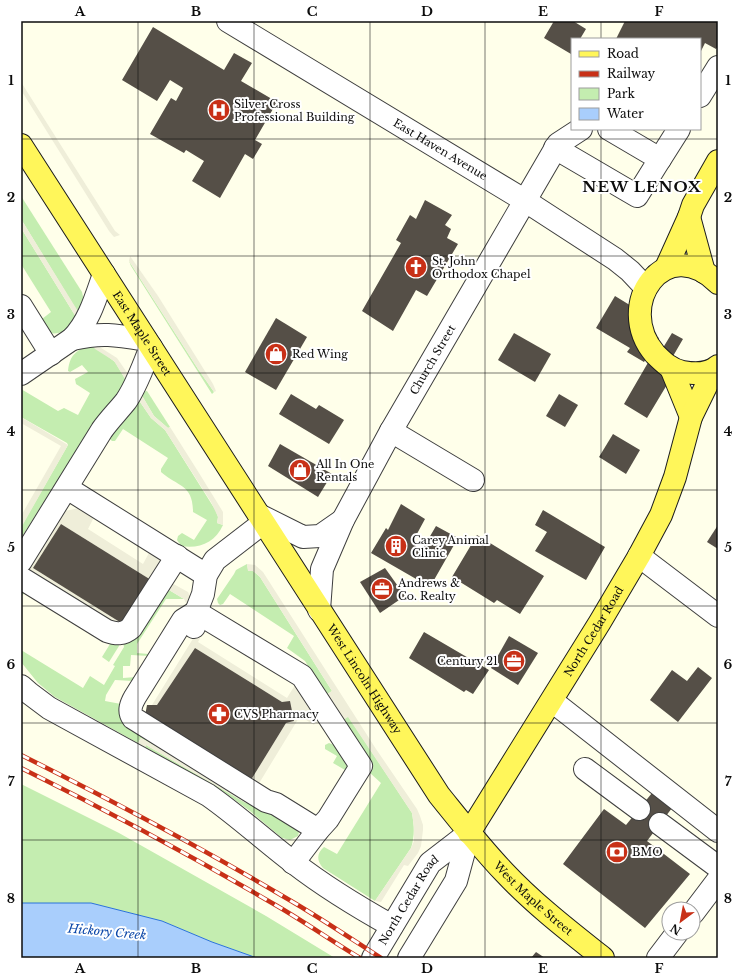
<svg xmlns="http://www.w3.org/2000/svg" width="739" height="979" viewBox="0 0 739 979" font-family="'Libre Baskerville',serif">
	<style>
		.green { fill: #c4edb0 }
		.plaza { fill: #efeed9 }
		.water { fill: #a9cefc; stroke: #2a72da }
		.building { fill: #554f47 }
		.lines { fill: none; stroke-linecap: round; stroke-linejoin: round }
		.minor-casing { stroke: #3f3f3f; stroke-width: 24 }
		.major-casing { stroke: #1d1d1d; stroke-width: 24 }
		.minor { stroke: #fff; stroke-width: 22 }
		.major { stroke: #fff65a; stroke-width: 22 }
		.rail-casing { stroke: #c83017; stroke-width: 4.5 }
		.rail { stroke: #fff; stroke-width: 3; stroke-dasharray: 9; stroke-linecap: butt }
		.grid { fill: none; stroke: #0c0c0c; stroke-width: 1; stroke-opacity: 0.55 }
		.labels { text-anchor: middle; stroke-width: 4; stroke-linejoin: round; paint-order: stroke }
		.poi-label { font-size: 11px; fill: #0c0c0c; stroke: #fff; text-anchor: start }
		.street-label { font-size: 11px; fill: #0c0c0c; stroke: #fff }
		.water-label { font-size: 12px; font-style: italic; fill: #0a46a8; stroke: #fff }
		.district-label { font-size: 15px; font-weight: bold; letter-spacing: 1px; fill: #0c0c0c; stroke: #fff }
		.neatline { fill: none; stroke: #0c0c0c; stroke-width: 1.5 }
		.grid-label { font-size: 13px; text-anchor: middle; font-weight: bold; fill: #0c0c0c }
	</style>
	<rect width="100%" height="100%" fill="#ffffea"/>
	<!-- green -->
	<g class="green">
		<path d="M21,196l61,96 2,9 -5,13 -58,-95z"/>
		<path d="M21,228l55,89c-2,3 -4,9 -7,11 -6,5 -15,7 -22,4l-5,-13 9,-7 -30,-48z"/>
		<path d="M129,261l69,108 16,23 -2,2 -81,-128z"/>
		<path d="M90,343l25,19 12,20 -5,9 -25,27 -76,120v-11l47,-82 -1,-2 -46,-26v-28l37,22 6,-3 14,7 12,-22 -14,-9 -1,-5 13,-7 -6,-7 -12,7 -2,-1c2,-18 9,-19 22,-28z"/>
		<path d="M147,391l23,36 -2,1 -14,-12 -13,-22 1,-2z"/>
		<path d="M138,399l13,19 14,12 51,81 2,6 -1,6 6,2c-8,18 -24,24 -42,21l-4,-6 1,-4 4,-3 12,7 13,-20 -14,-8c0,-28 -15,-25 -32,-40v-3l7,-11 -45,-29 -8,12h-3l-3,-3z"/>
		<path d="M247,564l1,6 5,1 7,6 72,114 -6,4 -21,-34 -18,-13 7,-12 -64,-42 -7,10 -3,1 -2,-2 -1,-4 17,-25 2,-4z"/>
		<path d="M164,587l20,12h-18l-29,45v9l12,1 1,2 -19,-1 -1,11h-7v12l13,-1 -3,4 -18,-1 -9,15 -1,6 16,3 77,66 -57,-32 -3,5 -83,-46 -17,-14 -17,-21v-12l62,38 7,-12 14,9 11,-19 -2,-1 11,-18 -1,-5z"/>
		<path d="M21,588l97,54 1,4 -10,16 -7,-5 8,-13 -84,-53 -5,6z"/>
		<path d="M348,716l64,97c2,12 3,22 -1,35l-36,53 -52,-33c-7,-8 -6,-15 1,-21l13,7 44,-71 -12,-11 3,-4v-4l-29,-44z"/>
		<path d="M329,743l5,2 13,20v3l-2,2 -12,-7 4,-7 -12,-7v-4z"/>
		<path d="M146,745l100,58 2,-3 35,22h3l12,7 1,3 -1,4 -8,4 -8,-2 -32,-27 -22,-16 -83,-48z"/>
		<path d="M21,784l98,49 147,83 69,42h-78l-45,-16 -50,-21 -71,-18h-70z"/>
	</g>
	<!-- plaza -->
	<g class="plaza">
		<path d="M21,82l94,149 5,4 -6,2 -5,-6 -88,-141z"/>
		<path d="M21,219l58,94 -3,4 -55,-89z"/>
		<path d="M130,256l28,40 55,88 3,7 -2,1 -16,-23 -69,-108z"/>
		<path d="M90,343l8,3 19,12 11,16 -1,8 -13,-21 -19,-12z"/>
		<path d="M141,394l13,22 14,12 2,-1 29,46 24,39v13l-6,-2 1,-6 -7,-15 -46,-72 -14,-12 -13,-19z"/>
		<path d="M21,417l47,28 -47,83v-12l40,-70 -40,-23z"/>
		<path d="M79,508l15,9 -6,12 55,35 6,-11 3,-1 11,9 -9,21 -93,-58 -28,44 88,54 -7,1 -83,-52 -2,1v-4l30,-52 6,-5z"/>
		<path d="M247,564l8,1 8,7 113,177 41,60 3,7 3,9v5l-2,16 -3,7 -10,13 -4,-1 -23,37 -6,-1 36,-53 3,-7v-14l-2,-14 -64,-96 -5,3 -17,-25 6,-4 -72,-114 -7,-6h-5z"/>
		<path d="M168,581l20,11 17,37 -7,13 89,56 8,-13 21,32v4l-2,4 -14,-9 -42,69 -7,-5 35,-57 8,-2 -12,-19 -87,-54 -38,57h-5l47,-76 -15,-30 -20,-12z"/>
		<path d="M141,738l57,32 50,30 -2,3 -100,-58 -1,2 -7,-4z"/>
	</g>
	<!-- water -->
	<path class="water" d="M21,903h70l71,18 50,21 45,16h-236z"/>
	<!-- building -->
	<g class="building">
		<path d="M554,21h19l13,8 -6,10h-8l-1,15 -27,-16z"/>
		<path d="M625,21h93v25l-2,3 -11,-6 -5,10v-14h-84z"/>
		<path d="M153,27l71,43 10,-17 18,10 -11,18 36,21 -22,38 7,4 -9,15 -8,-5 -25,44 -28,-17 12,-20 -18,-11 -2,3 -34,-19 21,-36 5,3 7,-13 -13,-8 -13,21 -35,-21z"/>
		<path d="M425,200l27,15 -7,10 6,4 -4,9 11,6 -31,52 -11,-6 -23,41 -31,-20 39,-68 -5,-3 14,-25 6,4z"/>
		<path d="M615,296l31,19 -7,12 20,11 -15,24 -17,-10 3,-4 -34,-20z"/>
		<path d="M276,318l31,19 -31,53 -31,-18z"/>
		<path d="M514,333l37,21 -16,28 -37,-22z"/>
		<path d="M672,333l11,6 -14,24 8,5 -30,50 -23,-14 29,-50 5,2z"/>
		<path d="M291,394l25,15 3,-4 25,15 -15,24 -50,-30z"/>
		<path d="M559,394l19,11 -13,22 -19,-11z"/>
		<path d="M613,434l27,16 -14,24 -27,-17z"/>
		<path d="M280,444l52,30 -14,23 -50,-31z"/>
		<path d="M401,504l24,15 -13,24 10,7 14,-24 22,12 -28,49 -59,-34 15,-25 2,2z"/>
		<path d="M543,510l62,37 -19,33 -51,-29 12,-19 -12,-7z"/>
		<path d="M61,524l90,56 -28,44 -90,-56z"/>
		<path d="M718,525v24l-11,-7z"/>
		<path d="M477,535l67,41 -24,38 -23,-14 -3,3 -42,-26z"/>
		<path d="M385,568l20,28 -25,17 -20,-31z"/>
		<path d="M424,632l65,38 -16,24 -7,-4 -2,2 -55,-34z"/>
		<path d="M509,636l29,17 -20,32 -27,-17z"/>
		<path d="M195,648l87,54 8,-1 4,20 -8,2 -35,57 -106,-64 2,-11h10z"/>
		<path d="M698,667l14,11 -34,44 -28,-22 22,-30 15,11z"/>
		<path d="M652,793l20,15 -25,33 43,33 -45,54 -82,-64 41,-55 22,16z"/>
		<path d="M536,952l9,6h-14z"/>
	</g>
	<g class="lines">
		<!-- minor casing -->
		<g class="minor-casing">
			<g id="minor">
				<path id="s1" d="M228,21l296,179 91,59 15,12 16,17"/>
				<path d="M700,96l18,-29"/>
				<path d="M555,148l82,48 23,-37 -51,-30"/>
				<path d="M660,159l19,-30"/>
				<path d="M21,306l30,48"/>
				<path d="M72,339c30,-7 45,-4 74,1"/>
				<path d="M21,374l51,-35c17,-17 24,-42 32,-65"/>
				<path d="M391,431l82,49"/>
				<path d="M67,488l139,87"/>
				<path d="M259,515l44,22 17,-1 23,-16"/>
				<path d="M639,556l79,60"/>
				<path d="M21,561l81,-131c7,-10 16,-19 24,-29 11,-16 17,-35 25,-54"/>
				<path d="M21,578l86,53c9,3 16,4 24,-3l46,-72"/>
				<path id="s2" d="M319,610l3,-41 21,-49 48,-89 167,-287 23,-15"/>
				<path d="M196,612l106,64 59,90 -33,53 -10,11 -25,33"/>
				<path d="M196,612l-13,8 -48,77c-4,7 -7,14 -2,21l133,83 10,3 42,26"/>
				<path d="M194,627l2,-15 7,-18 3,-19 9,-15 48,-37"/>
				<path d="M21,686l8,7 20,15 159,87c30,21 57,46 86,68 31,24 64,44 98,63"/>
				<path d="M552,701l166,130"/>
				<path d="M585,769l54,40"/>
				<path d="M660,824l58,43"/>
				<path d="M693,913l25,-33"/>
				<path id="s3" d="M373,958l57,-95 39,-30"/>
				<path d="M409,958l47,-77 13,-48"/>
				<path d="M658,958l19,-25"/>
			</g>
		</g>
		<!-- major casing -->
		<g class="major-casing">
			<g id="major">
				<path id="s4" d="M21,145l418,650c21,26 42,53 65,77 30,32 65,59 99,86"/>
				<path d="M689,217l15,55"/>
				<path d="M666,268l23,-51 4,-12 25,-44"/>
				<path d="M718,283c-52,-52 -105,22 -63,71 8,8 16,16 28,18 12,2 25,3 35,-6"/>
				<path d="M671,368l20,49"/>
				<path id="s5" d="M469,833l131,-211 39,-66 22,-41 14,-38 16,-60 23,-47"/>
			</g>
		</g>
		<!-- minor -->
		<use href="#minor" class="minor"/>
		<!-- major -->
		<use href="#major" class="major"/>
		<!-- rail casing -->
		<g class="rail-casing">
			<g id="rail">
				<path d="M21,755c90,45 179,92 265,143 33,19 64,40 95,60"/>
				<path d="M21,768c85,42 169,87 251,135 30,17 58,37 88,55"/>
			</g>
		</g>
		<!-- rail -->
		<use href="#rail" class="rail"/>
	</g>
	<!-- grid -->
	<path class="grid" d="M138,21v937M254,21v937M370,21v937M485,21v937M601,21v18M601,129v829M21,139h697M21,256h697M21,373h697M21,490h697M21,606h697M21,723h697M21,840h697"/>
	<!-- icons -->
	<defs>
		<g id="hospital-disc" transform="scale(1.15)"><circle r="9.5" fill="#c83017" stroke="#fff"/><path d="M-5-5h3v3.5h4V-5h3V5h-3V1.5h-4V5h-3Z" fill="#fff"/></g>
		<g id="church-disc" transform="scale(1.15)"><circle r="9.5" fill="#c83017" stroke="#fff"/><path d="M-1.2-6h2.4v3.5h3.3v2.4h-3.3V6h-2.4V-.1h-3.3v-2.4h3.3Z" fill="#fff"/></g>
		<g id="shop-disc" transform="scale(1.15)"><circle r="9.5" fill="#c83017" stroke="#fff"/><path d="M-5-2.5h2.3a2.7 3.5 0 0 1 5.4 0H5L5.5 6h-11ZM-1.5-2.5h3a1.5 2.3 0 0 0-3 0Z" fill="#fff"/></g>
		<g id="building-disc" transform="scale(1.15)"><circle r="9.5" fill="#c83017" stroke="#fff"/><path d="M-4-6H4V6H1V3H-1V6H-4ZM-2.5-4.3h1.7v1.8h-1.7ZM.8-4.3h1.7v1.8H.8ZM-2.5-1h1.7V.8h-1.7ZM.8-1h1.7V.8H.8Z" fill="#fff"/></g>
		<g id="office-disc" transform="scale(1.15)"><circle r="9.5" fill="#c83017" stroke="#fff"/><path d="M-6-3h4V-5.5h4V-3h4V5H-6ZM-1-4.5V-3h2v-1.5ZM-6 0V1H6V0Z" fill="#fff"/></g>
		<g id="pharmacy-disc" transform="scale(1.15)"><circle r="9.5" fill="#c83017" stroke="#fff"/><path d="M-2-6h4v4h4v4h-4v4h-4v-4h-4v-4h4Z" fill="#fff"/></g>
		<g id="bank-disc" transform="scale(1.15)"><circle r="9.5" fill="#c83017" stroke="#fff"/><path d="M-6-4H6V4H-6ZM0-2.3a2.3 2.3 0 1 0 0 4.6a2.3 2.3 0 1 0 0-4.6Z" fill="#fff"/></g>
	</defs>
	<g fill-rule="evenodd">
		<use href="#hospital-disc" x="219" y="110"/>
		<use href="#church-disc" x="416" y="267"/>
		<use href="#shop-disc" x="276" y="354"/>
		<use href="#shop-disc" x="300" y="470"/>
		<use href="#building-disc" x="396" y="546"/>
		<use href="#office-disc" x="382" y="589"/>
		<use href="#office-disc" x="514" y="661"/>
		<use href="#pharmacy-disc" x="219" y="714"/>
		<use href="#bank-disc" x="617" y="852"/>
	</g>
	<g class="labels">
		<!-- poi labels -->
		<g class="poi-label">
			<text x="234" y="108">Silver Cross<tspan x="234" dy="13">Professional Building</tspan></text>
			<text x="432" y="265">St. John<tspan x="432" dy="13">Orthodox Chapel</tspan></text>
			<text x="292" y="358">Red Wing</text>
			<text x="316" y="468">All In One<tspan x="316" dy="13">Rentals</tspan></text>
			<text x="412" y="544">Carey Animal<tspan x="412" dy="13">Clinic</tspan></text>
			<text x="398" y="587">Andrews &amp;<tspan x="398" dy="13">Co. Realty</tspan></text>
			<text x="498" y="665" text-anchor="end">Century 21</text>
			<text x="234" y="718">CVS Pharmacy</text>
			<text x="632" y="856">BMO</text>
		</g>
		<!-- street labels -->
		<g class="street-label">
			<text dy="4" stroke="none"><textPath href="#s1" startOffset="248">East Haven Avenue</textPath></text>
			<text dy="4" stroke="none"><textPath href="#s4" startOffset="224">East Maple Street</textPath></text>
			<text dy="4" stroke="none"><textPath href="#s2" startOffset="278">Church Street</textPath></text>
			<text dy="4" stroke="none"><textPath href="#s5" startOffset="237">North Cedar Road</textPath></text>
			<text dy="4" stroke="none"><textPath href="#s4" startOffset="635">West Lincoln Highway</textPath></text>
			<text dy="4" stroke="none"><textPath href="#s4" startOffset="913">West Maple Street</textPath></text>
			<text dy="4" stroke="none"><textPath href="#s3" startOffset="68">North Cedar Road</textPath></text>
		</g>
		<!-- water labels -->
		<g class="water-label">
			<text transform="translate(107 932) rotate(5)" y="4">Hickory Creek</text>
		</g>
		<!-- district labels -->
		<g class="district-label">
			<text x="642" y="192">NEW LENOX</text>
		</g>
	</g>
	<!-- border -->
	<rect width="739" height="979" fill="none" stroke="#ffffff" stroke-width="44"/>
	<!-- legend -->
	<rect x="571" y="38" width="130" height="92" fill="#ffffff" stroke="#9e9e9e"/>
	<rect x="579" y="51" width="20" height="6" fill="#fff65a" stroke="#9e9e9e"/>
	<text x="607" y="58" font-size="12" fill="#0c0c0c">Road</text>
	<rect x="579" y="71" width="20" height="6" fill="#c83017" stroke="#9e9e9e"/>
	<text x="607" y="78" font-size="12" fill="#0c0c0c">Railway</text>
	<rect x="579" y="88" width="20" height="12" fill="#c4edb0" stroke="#9e9e9e"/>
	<text x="607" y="98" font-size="12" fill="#0c0c0c">Park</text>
	<rect x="579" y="108" width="20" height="12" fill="#a9cefc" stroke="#9e9e9e"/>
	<text x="607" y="118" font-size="12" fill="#0c0c0c">Water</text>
	<!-- north arrow -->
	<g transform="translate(681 921) rotate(212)"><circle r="19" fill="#ffffff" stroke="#9e9e9e"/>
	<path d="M0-3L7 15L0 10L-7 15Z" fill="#c83017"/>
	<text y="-6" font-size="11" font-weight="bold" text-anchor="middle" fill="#0c0c0c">N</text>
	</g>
	<rect x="22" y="22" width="695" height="935" class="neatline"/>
	<g class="grid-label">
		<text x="80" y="16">A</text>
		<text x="196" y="16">B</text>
		<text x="312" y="16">C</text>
		<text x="427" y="16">D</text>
		<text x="543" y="16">E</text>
		<text x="659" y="16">F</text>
		<text x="11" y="85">1</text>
		<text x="728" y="85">1</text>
		<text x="11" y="202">2</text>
		<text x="728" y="202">2</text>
		<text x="11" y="319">3</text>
		<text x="728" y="319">3</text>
		<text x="11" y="436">4</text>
		<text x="728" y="436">4</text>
		<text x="11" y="552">5</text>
		<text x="728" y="552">5</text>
		<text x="11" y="669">6</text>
		<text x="728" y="669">6</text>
		<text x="11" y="786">7</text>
		<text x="728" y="786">7</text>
		<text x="11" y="903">8</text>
		<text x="728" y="903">8</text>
		<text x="80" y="973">A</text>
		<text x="196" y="973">B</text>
		<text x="312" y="973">C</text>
		<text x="427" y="973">D</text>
		<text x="543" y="973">E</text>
		<text x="659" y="973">F</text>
	</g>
</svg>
